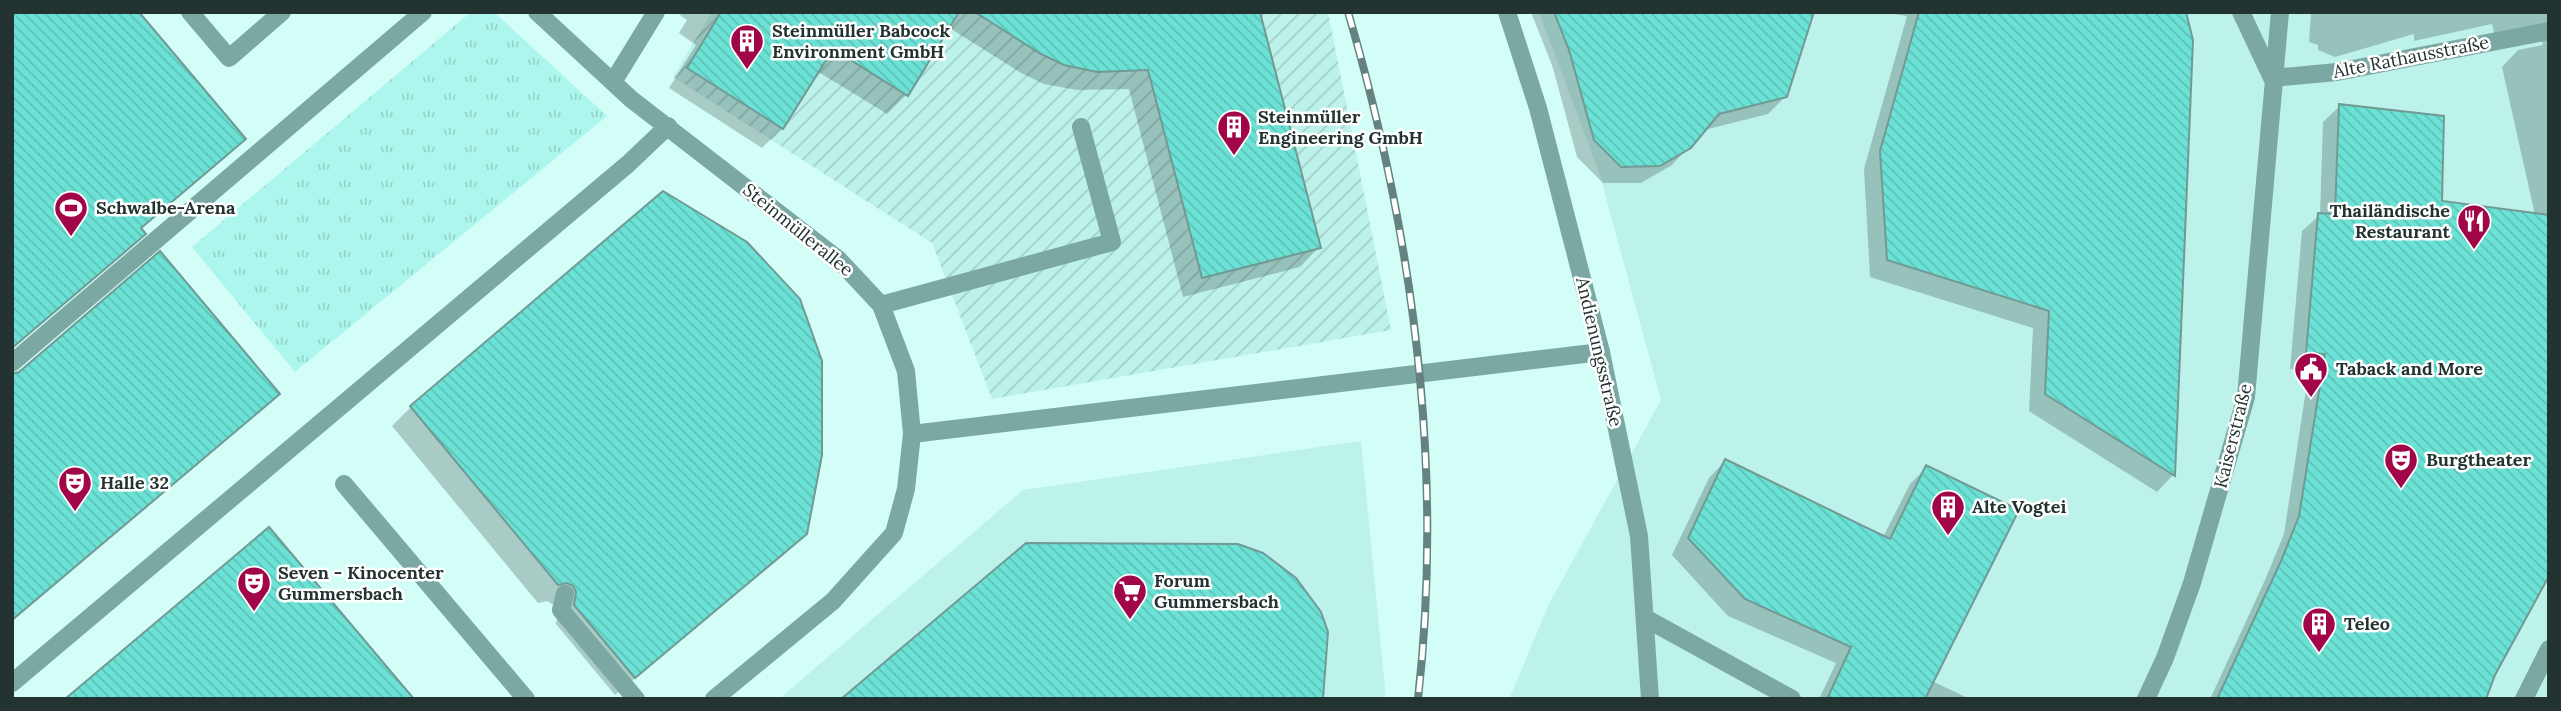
<svg xmlns="http://www.w3.org/2000/svg" width="2561" height="711" viewBox="0 0 2561 711" font-family="Lora,serif">
	<style>
		.built { fill: #bdf2ea }
		.industrial { fill: url(#industrial-furrows) }
		.park { fill: url(#park-tufts) }
		.shadow { fill: #0003 }
		.building { fill: url(#building-back-hatch); stroke: #719a94; stroke-width: 2 }
		.lines { fill: none; stroke-linecap: round; stroke-linejoin: round }
		.lane { stroke: #7ba8a2; stroke-width: 18 }
		.street { stroke: #7ba8a2; stroke-width: 18 }
		.rail-casing { stroke: #66827e; stroke-width: 8 }
		.rail { stroke: #fff; stroke-width: 5; stroke-dasharray: 16; stroke-linecap: butt }
		.labels { text-anchor: middle; stroke-width: 5; stroke-linejoin: round; paint-order: stroke }
		.poi-label { font-size: 18px; font-weight: bold; fill: #223331; stroke: #fff; text-anchor: start }
		.street-label { font-size: 18px; fill: #223331; stroke: #fff }
	</style>
	<defs>
		<pattern id="industrial-furrows" width="10" height="10" patternUnits="userSpaceOnUse" patternTransform="scale(1.75)"><rect width="10" height="10" fill="#bdf2ea"/><path d="M-1 1l2-2M0 10L10 0M9 11l2-2" fill="none" stroke="#a2d0c9"/></pattern>
		<pattern id="park-tufts" width="24" height="20" patternUnits="userSpaceOnUse" patternTransform="scale(1.75)"><rect width="24" height="20" fill="#adf6ed"/><path d="M3 7l-1-3M5 7V3M7 7l1-3M15 17l-1-3M17 17v-4M19 17l1-3" fill="none" stroke="#95d3cc"/></pattern>
		<pattern id="building-back-hatch" width="6" height="6" patternUnits="userSpaceOnUse" patternTransform="scale(1.75)"><rect width="6" height="6" fill="#6be2d5"/><path d="M-1 5l2 2M0 0l6 6M5-1l2 2" fill="none" stroke="#5cc2b7"/></pattern>
	</defs>
	<rect width="100%" height="100%" fill="#d2fef7"/>
	<!-- built -->
	<g class="built">
		<path d="M1539,12h1010v687h-1040l40,-95 112,-204 -62,-228z"/>
		<path d="M1361,441l25,258h-607l244,-209z"/>
	</g>
	<!-- industrial -->
	<path class="industrial" d="M712,12h616l63,318 -399,69 -60,-156 -259,-166z"/>
	<!-- park -->
	<path class="park" d="M471,12h23l113,104 -312,256 -103,-125z"/>
	<!-- shadow -->
	<g class="shadow">
		<path d="M12,12l232,127 -19,19 -85,72 3,4 -19,19 -112,95z"/>
		<path d="M676,12h582l61,235 -19,20 -117,30 -54,-208 -52,1 -33,-6 -23,-11 -73,-46 -42,68 -19,19 -70,-43 -35,57 -20,20 -93,-60 27,-43 -17,-12 8,-13z"/>
		<path d="M1531,12h281l-26,84 -18,18 -64,16 -32,35 -31,18h-38l-26,-26 -24,-89z"/>
		<path d="M1881,12h303l7,26 -18,437 -16,17 -128,-81 4,-83 -163,-51 -6,-108 43,-153z"/>
		<path d="M2311,12h238v560l-55,103 -10,24h-277l4,-2 54,-117 19,-46 25,-164 -19,-1 12,-138 18,-16 3,-93 17,-16 100,96 95,13 -33,-148 16,-17 25,-5 -1,-5 -46,2 -4,-18 -78,17v-7l-79,23 -17,-7v-5l-9,-3z"/>
		<path d="M663,193l143,340 -20,20 -171,142 -59,-71 2,-13 -4,-6 -7,-4 -9,2 -146,-177 19,-19z"/>
		<path d="M12,375l265,19 -19,19 -246,208z"/>
		<path d="M1725,461l158,76 27,-53 16,-16 6,213 38,18h-151l17,-36 -108,-47 -56,-61 37,-77z"/>
	</g>
	<!-- building -->
	<g class="building">
		<path d="M12,12h127l107,127 -105,89 5,6 -134,114z"/>
		<path d="M721,12h238l-51,84 -75,-47 -50,80 -96,-61z"/>
		<path d="M975,12h285l61,236 -119,30 -54,-208 -51,2 -33,-7 -23,-11z"/>
		<path d="M1554,12h260l-27,85 -68,17 -28,34 -31,18 -39,1 -27,-27 -25,-90z"/>
		<path d="M1919,12h267l7,28 -18,436 -130,-82 4,-83 -162,-51 -7,-109z"/>
		<path d="M2339,104l105,12 -2,85 107,14v361l-54,99 -9,24h-269l64,-138 18,-45 26,-162 -19,-1 12,-140 17,1z"/>
		<path d="M663,191l84,51 53,57 22,62v94l-15,79 -172,144 -61,-73 2,-13 -3,-6 -6,-3 -9,2 -148,-179z"/>
		<path d="M160,251l120,143 -268,226v-246l7,-2z"/>
		<path d="M1725,459l165,80 36,-74 93,45 -94,189h-98l24,-52 -106,-48 -57,-61z"/>
		<path d="M269,527l145,172h-349z"/>
		<path d="M1026,543l212,1 25,9 33,25 25,34 7,20 -5,67h-482z"/>
	</g>
	<g class="lines">
		<!-- lane -->
		<g class="lane">
			<path d="M190,12l39,46 53,-46"/>
			<path d="M881,305l231,-63 -31,-115"/>
			<path d="M344,484l182,215"/>
			<path d="M565,594l-4,16 75,89"/>
			<path d="M1645,618l147,81"/>
		</g>
		<!-- street -->
		<g class="street">
			<path d="M537,12l94,87 207,160 43,46 25,66 6,63 -6,55 -12,44 -61,68 -119,98"/>
			<path d="M1507,12l31,96 63,244 38,184 11,163"/>
			<path d="M2241,12l31,66 65,-6 212,-41"/>
			<path d="M613,82l43,-70"/>
			<path d="M12,363l411,-351"/>
			<path d="M912,434l689,-82"/>
			<path d="M12,683l616,-519 40,-38"/>
			<path d="M2146,699l19,-41 27,-75 54,-186 34,-385"/>
			<path d="M2524,699l25,-50"/>
		</g>
		<!-- rail casing -->
		<g class="rail-casing">
			<path id="rail" d="M1348,12c65,222 96,456 70,687"/>
		</g>
		<!-- rail -->
		<use href="#rail" class="rail"/>
	</g>
	<!-- icons -->
	<defs>
		<g id="building-pin" transform="scale(1.75)"><path d="M0 17L-7.5 6A9.5 9.5 0 1 1 7.5 6Z" fill="#a10748" stroke="#fff"/><path d="M-4-6H4V6H1V3H-1V6H-4ZM-2.5-4.3h1.7v1.8h-1.7ZM.8-4.3h1.7v1.8H.8ZM-2.5-1h1.7V.8h-1.7ZM.8-1h1.7V.8H.8Z" fill="#fff"/></g>
		<g id="stadium-pin" transform="scale(1.75)"><path d="M0 17L-7.5 6A9.5 9.5 0 1 1 7.5 6Z" fill="#a10748" stroke="#fff"/><path d="M0-5a6.5 5 0 1 0 0 10a6.5 5 0 1 0 0-10ZM-3.5-1.8h7v3.6h-7Z" fill="#fff"/></g>
		<g id="restaurant-pin" transform="scale(1.75)"><path d="M0 17L-7.5 6A9.5 9.5 0 1 1 7.5 6Z" fill="#a10748" stroke="#fff"/><path d="M-5-6h1v4h1v-4h1v4h1v-4h1v5L-1.5 .5V6h-2V.5L-5-1ZM5-6V6H3V1.5H1.5Q1.5-4 5-6Z" fill="#fff"/></g>
		<g id="civic-pin" transform="scale(1.75)"><path d="M0 17L-7.5 6A9.5 9.5 0 1 1 7.5 6Z" fill="#a10748" stroke="#fff"/><path d="M-.6-6.5H3V-4.5H.6V-3L4-1V1h2V6H-6V1h2V-1L-.6-3ZM-1.2 2.5V6h2.4V2.5Z" fill="#fff"/></g>
		<g id="theatre-pin" transform="scale(1.75)"><path d="M0 17L-7.5 6A9.5 9.5 0 1 1 7.5 6Z" fill="#a10748" stroke="#fff"/><path d="M-5-5.5Q0-4 5-5.5V0Q5 5 0 6Q-5 5-5 0ZM-3.3-2.5H-1v1.5H-3.3ZM1-2.5H3.3v1.5H1ZM-2.8 1Q0 5.5 2.8 1Z" fill="#fff"/></g>
		<g id="supermarket-pin" transform="scale(1.75)"><path d="M0 17L-7.5 6A9.5 9.5 0 1 1 7.5 6Z" fill="#a10748" stroke="#fff"/><path d="M-6-5.5h2.5l.6 2H6L4.5 2H-2.5L-4.4-4H-6ZM-1.5 3.2a1.3 1.3 0 1 0 .1 0ZM3 3.2a1.3 1.3 0 1 0 .1 0Z" fill="#fff"/></g>
	</defs>
	<g fill-rule="evenodd">
		<use href="#building-pin" x="747" y="41"/>
		<use href="#building-pin" x="1234" y="127"/>
		<use href="#stadium-pin" x="71" y="208"/>
		<use href="#restaurant-pin" x="2474" y="221"/>
		<use href="#civic-pin" x="2311" y="369"/>
		<use href="#theatre-pin" x="2401" y="460"/>
		<use href="#theatre-pin" x="75" y="483"/>
		<use href="#building-pin" x="1948" y="507"/>
		<use href="#theatre-pin" x="254" y="583"/>
		<use href="#supermarket-pin" x="1130" y="591"/>
		<use href="#building-pin" x="2319" y="624"/>
	</g>
	<g class="labels">
		<!-- poi labels -->
		<g class="poi-label">
			<text x="772" y="37">Steinmüller Babcock<tspan x="772" dy="21">Environment GmbH</tspan></text>
			<text x="1258" y="123">Steinmüller<tspan x="1258" dy="21">Engineering GmbH</tspan></text>
			<text x="96" y="214">Schwalbe-Arena</text>
			<text x="2450" y="217" text-anchor="end">Thailändische<tspan x="2450" dy="21">Restaurant</tspan></text>
			<text x="2336" y="375">Taback and More</text>
			<text x="2426" y="466">Burgtheater</text>
			<text x="100" y="489">Halle 32</text>
			<text x="1972" y="513">Alte Vogtei</text>
			<text x="278" y="579">Seven - Kinocenter<tspan x="278" dy="21">Gummersbach</tspan></text>
			<text x="1154" y="587">Forum<tspan x="1154" dy="21">Gummersbach</tspan></text>
			<text x="2344" y="630">Teleo</text>
		</g>
		<!-- street labels -->
		<g class="street-label">
			<text transform="translate(2411 57) rotate(-11)" y="6">Alte Rathausstraße</text>
			<text transform="translate(798 230) rotate(39)" y="6">Steinmüllerallee</text>
			<text transform="translate(1599 352) rotate(77)" y="6">Andienungsstraße</text>
			<text transform="translate(2233 436) rotate(-76)" y="6">Kaiserstraße</text>
		</g>
	</g>
	<!-- border -->
	<rect width="2561" height="711" fill="none" stroke="#223331" stroke-width="28"/>
</svg>
